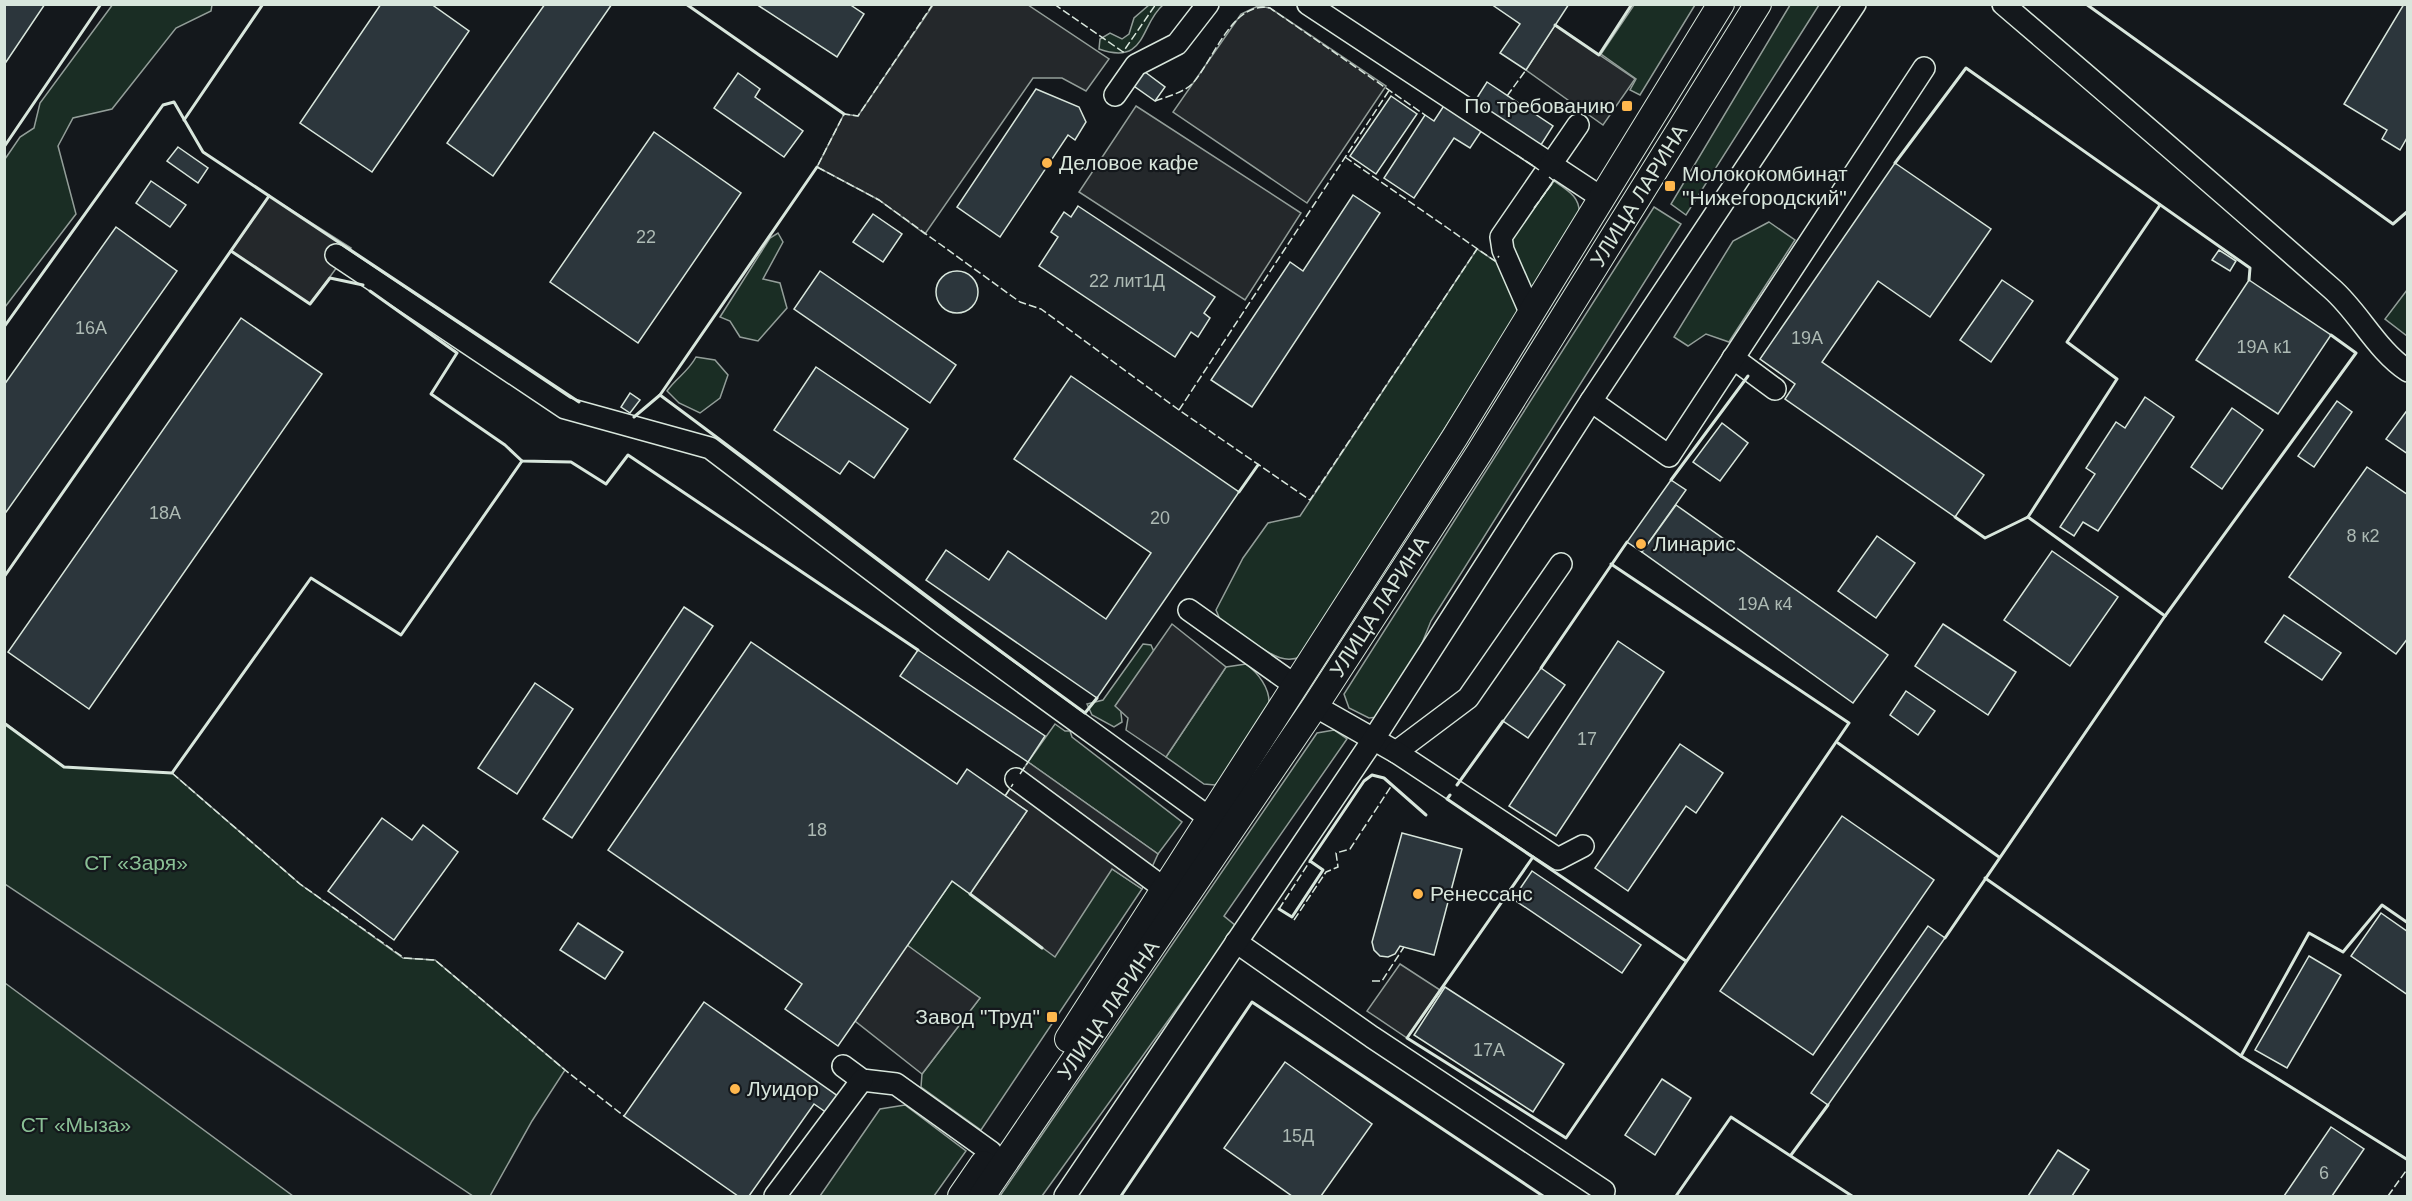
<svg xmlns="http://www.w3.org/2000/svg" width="2412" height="1201" viewBox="0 0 2412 1201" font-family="Arial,sans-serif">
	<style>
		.green { fill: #1a2d24; stroke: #939e99; stroke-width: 1.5 }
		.parking { fill: #24282b; stroke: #939e99; stroke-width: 1.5 }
		.building { fill: #2c363c; stroke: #d8e6dc; stroke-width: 1.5 }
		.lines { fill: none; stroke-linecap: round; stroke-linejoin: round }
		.minor-casing { stroke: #d8e6dc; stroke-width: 24 }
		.major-casing { stroke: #d8e6dc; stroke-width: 28 }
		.minor { stroke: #14181c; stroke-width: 21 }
		.major { stroke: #14181c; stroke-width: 26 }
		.fence { stroke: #d8e6dc; stroke-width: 1.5; stroke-dasharray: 8 3; stroke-linecap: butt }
		.wall { stroke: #d8e6dc; stroke-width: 3 }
		.poi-dot { fill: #ffb74d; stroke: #14181c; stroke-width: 2 }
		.labels { text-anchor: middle; stroke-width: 4.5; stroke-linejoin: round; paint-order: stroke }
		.number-label { font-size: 18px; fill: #adbab4 }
		.poi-label { font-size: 21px; fill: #d8e6dc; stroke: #14181c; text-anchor: start }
		.street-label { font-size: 21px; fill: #d8e6dc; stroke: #14181c }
		.park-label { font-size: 21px; fill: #8ac095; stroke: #14181c }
	</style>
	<rect width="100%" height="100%" fill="#14181c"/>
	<!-- green -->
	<g class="green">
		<path d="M113,4l99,1 -1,6 -35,17 -64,81 -39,9 -15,28 18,68 -71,93v-148l15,-22 14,-9 6,-25z"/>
		<path d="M1149,5h14c-23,19 -16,61 -64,44l1,-10 10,-6 12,6 7,-5 5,-16z"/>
		<path d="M1634,5h61l-55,90 -10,-5 6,-11 -35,-25z"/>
		<path d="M1790,5h29l-133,210 -15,-11z"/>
		<path d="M1554,181c13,9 27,16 25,34l-278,442c-23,8 -34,-8 -54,-17 -6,-3 -13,-3 -20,-4l-11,-26 27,-52 25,-35 32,-7 177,-267 18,12z"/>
		<path d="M1654,207l27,17 -250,397 -19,47 -33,49 -10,1 -20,-10 -5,-14z"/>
		<path d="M1769,222l26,18 -66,102 -23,-8 -18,12 -14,-9 59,-96z"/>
		<path d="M778,233l5,9 -20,37 17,4 7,25 -29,33 -18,-4 -10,-16 -10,-4 50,-79z"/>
		<path d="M2407,290v46l-22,-17z"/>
		<path d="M696,357l19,3 13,15 -8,23 -20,15 -21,-10 -12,-12c9,-13 21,-19 29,-34z"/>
		<path d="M1143,644l8,1 4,9 -35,50 2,18 -8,5 -22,-12 -5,-11 16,-4z"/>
		<path d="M1246,664c12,9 24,24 23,40 -1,14 -38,60 -48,75l-6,6 -11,-1 -38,-27 60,-90z"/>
		<path d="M5,723l59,44 108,6 128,111 103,74 32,2 130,110 -33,51 -42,75h-17l-468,-312z"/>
		<path d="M1055,724l10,7h5l2,6 110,85 -24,32 -130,-92z"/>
		<path d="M1334,730l13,9 -123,177 12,10 -194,270h-42l317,-463z"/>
		<path d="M1112,869l30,20 -161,241 -60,-43 1,-13 58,-76 -36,-23 -37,-30 45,-64 25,18z"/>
		<path d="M5,983l288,213h-288z"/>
		<path d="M905,1105l61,46 -32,45h-114l60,-87z"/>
	</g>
	<!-- parking -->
	<g class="parking">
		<path d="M933,5h95l81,54 -23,32 -24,-13h-29l-108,156 -46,-34 -62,-33 27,-53 14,2z"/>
		<path d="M1258,6l12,2 116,78 -79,117 -134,-91 68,-98z"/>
		<path d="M1555,25l80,54 -32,46 -77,-55z"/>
		<path d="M1136,106l165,107 -56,87 -166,-108z"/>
		<path d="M269,196l82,52 -41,56 -79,-53z"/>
		<path d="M1172,624l54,43 -60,90 -40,-27 2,-12 -13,-12z"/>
		<path d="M1028,762l130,92 -16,35 -30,-20 -57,88 -85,-63 57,-83 -22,-15z"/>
		<path d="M907,945l73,53 -58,76 -67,-53z"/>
		<path d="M1400,964l40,26 -33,48 -40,-27z"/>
	</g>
	<!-- building -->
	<g class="building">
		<path d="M4,4h41l-41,61z"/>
		<path d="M381,4h50l38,27 -97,141 -72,-49z"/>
		<path d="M545,4h67l-119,172 -46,-33z"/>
		<path d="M756,4h93l15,10 -27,43z"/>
		<path d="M1491,4h78l-43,66 -26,-17 20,-29z"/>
		<path d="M2404,4h4v132l-8,14 -18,-11 5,-9 -43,-26z"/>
		<path d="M1141,69l24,18 -10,14 -24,-17z"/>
		<path d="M738,73l22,16 -5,8 48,34 -19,26 -70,-49z"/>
		<path d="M1487,82l66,44 -14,22 -66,-44z"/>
		<path d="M1036,89l43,18 7,15 -11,18 -7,-5 -68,102 -43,-30z"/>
		<path d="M1391,96l26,18 -41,60 -26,-18z"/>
		<path d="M1445,104l37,26 -12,18 -16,-10 -40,60 -30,-20 41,-63 9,6z"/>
		<path d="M654,132l87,61 -103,150 -88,-61z"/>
		<path d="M178,147l30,21 -10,15 -31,-22z"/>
		<path d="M1895,163l96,66 -61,88 -52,-36 -56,81 162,113 -29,42 -170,-118 10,-15 -35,-25z"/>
		<path d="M151,181l35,24 -16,22 -34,-24z"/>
		<path d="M1353,195l27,18 -128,194 -41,-27 79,-118 13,9z"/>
		<path d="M1078,206l137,91 -11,16 6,5 -12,19 -7,-5 -16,25 -136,-91 19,-29 -7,-5 13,-20 7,5z"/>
		<path d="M873,214l29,20 -19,28 -30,-20z"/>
		<path d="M116,227l61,44 -173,244v-130z"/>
		<path d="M2219,250l17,11 -6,10 -18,-11z"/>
		<path d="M820,271l136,94 -26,38 -136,-94z"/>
		<circle cx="957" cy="292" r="21"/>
		<path d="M2002,280l31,21 -42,61 -31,-22z"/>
		<path d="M2249,280l82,55 -53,79 -82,-54z"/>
		<path d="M241,318l81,56 -233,335 -81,-57z"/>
		<path d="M816,367l92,62 -34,49 -25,-17 -9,13 -66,-44z"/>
		<path d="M1071,376l168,116 -142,206 -171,-118 20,-30 43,30 19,-29 98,68 45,-66 -137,-94z"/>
		<path d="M630,393l10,7 -10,13 -9,-6z"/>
		<path d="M2145,397l29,20 -76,114 -15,-9 -9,14 -14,-9 35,-53 -9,-6 30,-46 9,6z"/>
		<path d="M2337,401l15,11 -38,55 -16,-11z"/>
		<path d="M2232,408l31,22 -41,59 -31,-22z"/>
		<path d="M2408,409v45l-22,-15z"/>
		<path d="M1722,423l26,20 -28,38 -27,-19z"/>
		<path d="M2367,467l41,28v143l-12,16 -107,-77z"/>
		<path d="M1671,480l15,10 -44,62 -15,-10z"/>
		<path d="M1676,505l212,150 -35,48 -211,-151z"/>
		<path d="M1877,536l38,27 -39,55 -38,-27z"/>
		<path d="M2052,551l66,46 -48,69 -66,-46z"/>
		<path d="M684,607l29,19 -141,212 -29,-19z"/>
		<path d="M2284,615l57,38 -19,27 -57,-38z"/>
		<path d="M1943,624l73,48 -28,43 -73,-49z"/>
		<path d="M1618,641l46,31 -108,164 -47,-30z"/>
		<path d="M751,642l206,142 10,-15 60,42 -57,83 -18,-13 -114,165 -53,-37 17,-25 -194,-134z"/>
		<path d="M918,650l127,86 -17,26 -128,-86z"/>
		<path d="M1541,668l24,17 -37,53 -25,-17z"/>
		<path d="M535,683l38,26 -56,85 -39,-26z"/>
		<path d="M1906,691l29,20 -17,24 -28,-20z"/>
		<path d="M1680,744l43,29 -27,40 -10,-7 -58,85 -33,-23z"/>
		<path d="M1842,816l92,64 -121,175 -93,-64z"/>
		<path d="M382,818l30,22 11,-15 35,27 -64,88 -66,-49z"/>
		<path d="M1402,833l60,16 -28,106 -34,-9 -5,8 -7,3 -8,-1 -6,-6 -2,-8z"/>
		<path d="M1532,871l109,74 -19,28 -109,-74z"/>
		<path d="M2381,913l27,19v63l-57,-39z"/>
		<path d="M578,923l45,29 -18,27 -45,-29z"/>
		<path d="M1928,926l17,12 -117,167 -17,-12z"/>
		<path d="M2309,956l32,19 -54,93 -32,-18z"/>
		<path d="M1445,987l119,77 -31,48 -119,-77z"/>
		<path d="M704,1002l138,97 -12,16 -16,-11 -65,92h-11l-114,-80z"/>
		<path d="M1285,1062l87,62 -51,72h-29l-68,-48z"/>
		<path d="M1662,1079l29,19 -36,57 -30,-20z"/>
		<path d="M2331,1127l33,22 -32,47h-48z"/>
		<path d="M2058,1150l31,20 -17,26h-44z"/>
	</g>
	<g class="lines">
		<!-- minor casing -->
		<g class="minor-casing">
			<g id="minor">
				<path d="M1308,4l294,194"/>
				<path d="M2003,4c110,94 219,188 328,284 28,24 45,62 77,83"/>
				<path d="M1115,95l21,-30 41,-21 31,-40"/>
				<path d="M336,255l229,153 145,40 234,177 267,194"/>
				<path d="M1531,314l-28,-64 -2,-13 77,-112"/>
				<path d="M1733,358l42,31"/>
				<path d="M1591,401l78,55 255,-388"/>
				<path d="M1189,610l107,76"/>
				<path d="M1315,706l81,46 72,-54 93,-134"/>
				<path d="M1396,752l162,107 25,-13"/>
				<path d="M1016,779l149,110"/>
				<path d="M1236,942l136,95 232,154"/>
				<path d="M843,1066l19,14 34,4 95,68"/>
				<path d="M775,1196l87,-116"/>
				<path d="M1065,1196l308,-456 218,-339 264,-397"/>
			</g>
		</g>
		<!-- major casing -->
		<g class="major-casing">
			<g id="major">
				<path d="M1068,1039l387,-602 266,-433"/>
				<path d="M961,1196l22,-32"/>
				<path id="s1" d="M982,1196l333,-490 164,-253 279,-449"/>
			</g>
		</g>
		<!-- minor -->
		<use href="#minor" class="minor"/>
		<!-- major -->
		<use href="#major" class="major"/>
		<!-- fence -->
		<g class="fence">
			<path d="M933,4l-75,112 -14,-2 -27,53 62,33 141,102 21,7 138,101 131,90 167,-251"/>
			<path d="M1054,4l69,48 33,-48"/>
			<path d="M1507,96l19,-26"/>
			<path d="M1155,101c11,-4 30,-9 38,-18 21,-24 40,-83 77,-75l155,107"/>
			<path d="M1517,155l22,15"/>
			<path d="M1345,157l150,104 4,-5"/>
			<path d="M1534,208l20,-27 -5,-4"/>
			<path d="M1179,410l211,-321"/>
			<path d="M172,773l128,111 104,74 31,2 130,110 59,46"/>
			<path d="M1020,774l8,-12"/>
			<path d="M1005,796l8,-12"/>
			<path d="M1279,909l31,-48"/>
			<path d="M1294,920l32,-48 12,-5 -2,-14 14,-4 42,-64"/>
			<path d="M1372,981h10l22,-34"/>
			<path d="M292,1196h1"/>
			<path d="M2388,1196l20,-28"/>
		</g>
		<!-- wall -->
		<g class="wall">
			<path d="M686,4l158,110"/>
			<path d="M2086,4l307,220 15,-13"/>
			<path d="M1555,25l44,30 33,-51"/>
			<path d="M184,120l79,-116"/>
			<path d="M4,147l97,-143"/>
			<path d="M1895,163l71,-95 284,200 -1,12"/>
			<path d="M231,251l79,53 20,-26 33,7"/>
			<path d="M370,291l87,62 -26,41 74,51 17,16 49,1 35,22 22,-29 290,195"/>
			<path d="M4,327l159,-222 11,-3 29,50 376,250"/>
			<path d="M660,395c142,105 281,214 425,318l12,-15"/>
			<path d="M634,417l26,-22 157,-228"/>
			<path d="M1671,480l77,-104"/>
			<path d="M1239,492l19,-27"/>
			<path d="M1955,517l30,21 43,-21 89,-138 -50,-37 93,-137"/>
			<path d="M2028,517l137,99"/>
			<path d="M4,577l265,-381"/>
			<path d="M1541,668l86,-126"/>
			<path d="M4,723l60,44 108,6 139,-195 90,57 121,-174"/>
			<path d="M1838,743l161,114"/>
			<path d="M1457,785l46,-64"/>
			<path d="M1450,795l-3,4 239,162"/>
			<path d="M1533,857l-126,181 159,100 283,-415 -238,-159"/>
			<path d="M1985,878l256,178 167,104"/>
			<path d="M970,894l72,54"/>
			<path d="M1279,909l13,8 31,-47 -13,-9 54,-80 8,-6 12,3 42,37"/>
			<path d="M1945,938l220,-322 191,-263 -25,-18"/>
			<path d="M2241,1056l68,-123 34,19 39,-47 26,18"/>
			<path d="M1791,1155l37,-50"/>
			<path d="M1121,1196l131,-194 291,194"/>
			<path d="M1676,1196l55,-79 121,79"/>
		</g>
	</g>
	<!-- markers -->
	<g class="poi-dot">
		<rect x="1621" y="100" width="12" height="12" rx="3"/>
		<circle cx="1047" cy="163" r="6"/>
		<rect x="1664" y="180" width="12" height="12" rx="3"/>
		<circle cx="1641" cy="544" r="6"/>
		<circle cx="1418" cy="894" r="6"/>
		<rect x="1046" y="1011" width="12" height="12" rx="3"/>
		<circle cx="735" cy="1089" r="6"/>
	</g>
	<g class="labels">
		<!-- number labels -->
		<g class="number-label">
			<text x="646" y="243">22</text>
			<text x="1127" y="287">22 лит1Д</text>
			<text x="91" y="334">16А</text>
			<text x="1807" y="344">19А</text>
			<text x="2264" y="353">19А к1</text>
			<text x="165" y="519">18А</text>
			<text x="1160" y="524">20</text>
			<text x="2363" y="542">8 к2</text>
			<text x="1765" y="610">19А к4</text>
			<text x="1587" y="745">17</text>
			<text x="817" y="836">18</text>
			<text x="1489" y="1056">17А</text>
			<text x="1298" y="1142">15Д</text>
			<text x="2324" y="1179">6</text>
		</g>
		<!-- poi labels -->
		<g class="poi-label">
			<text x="1615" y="113" text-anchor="end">По требованию</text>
			<text x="1059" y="170">Деловое кафе</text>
			<text x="1682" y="181">Молококомбинат<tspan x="1682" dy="24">"Нижегородский"</tspan></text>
			<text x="1653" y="551">Линарис</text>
			<text x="1430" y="901">Ренессанс</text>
			<text x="1040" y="1024" text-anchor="end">Завод "Труд"</text>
			<text x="747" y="1096">Луидор</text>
		</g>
		<!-- street labels -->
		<g class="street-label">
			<text dy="7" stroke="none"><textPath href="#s1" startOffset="1197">УЛИЦА ЛАРИНА</textPath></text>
			<text dy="7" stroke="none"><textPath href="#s1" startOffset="711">УЛИЦА ЛАРИНА</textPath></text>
			<text dy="7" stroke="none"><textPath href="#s1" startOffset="225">УЛИЦА ЛАРИНА</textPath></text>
		</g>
		<!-- park labels -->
		<g class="park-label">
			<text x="136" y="870">СТ «Заря»</text>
			<text x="76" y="1132">СТ «Мыза»</text>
		</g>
	</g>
	<!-- border -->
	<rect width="2412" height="1201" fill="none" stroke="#d8e6dc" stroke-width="12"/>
</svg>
